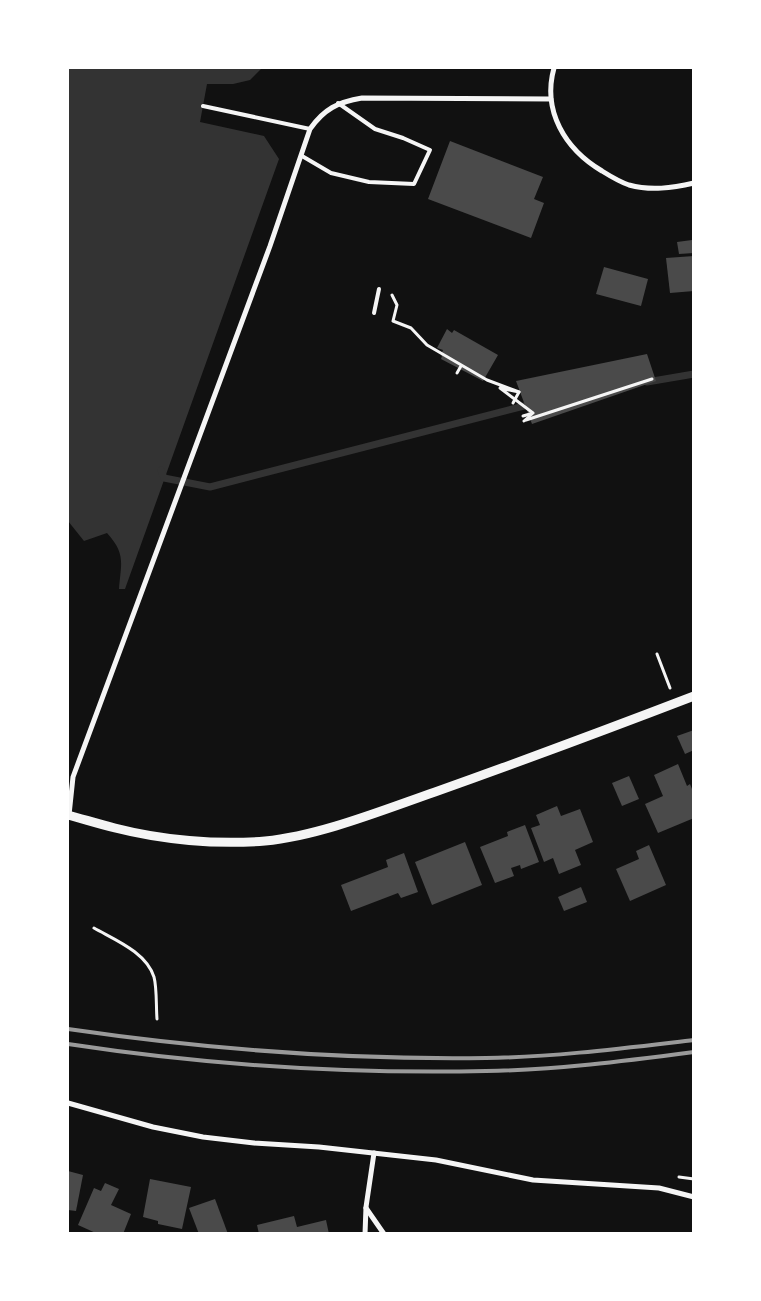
<svg xmlns="http://www.w3.org/2000/svg" width="761" height="1301" viewBox="0 0 761 1301" font-family="'Noto Serif',serif">
	<style>
		.water { fill: #333 }
		.lines { fill: none; stroke-linecap: round; stroke-linejoin: round }
		.stream { stroke: #333; stroke-width: 7 }
		.building { fill: #4a4a4a }
		.path { stroke: #f5f5f5; stroke-width: 3 }
		.service { stroke: #f5f5f5; stroke-width: 4 }
		.minor { stroke: #f5f5f5; stroke-width: 5 }
		.tertiary { stroke: #f5f5f5; stroke-width: 9 }
		.rail { stroke: #9a9a9a; stroke-width: 4 }
	</style>
	<rect width="100%" height="100%" fill="#111"/>
	<!-- water -->
	<path class="water" d="M68,68h194l-12,12 -17,4h-26l-7,38 64,14 15,23 -154,430h-6c2,-26 7,-35 -12,-56l-23,8 -16,-20z"/>
	<g class="lines">
		<!-- stream -->
		<g class="stream">
			<path d="M647,382l47,-8"/>
			<path d="M161,470l3,8 46,9 318,-82"/>
		</g>
	</g>
	<!-- building -->
	<g class="building">
		<path d="M450,141l93,36 -9,22 10,4 -13,35 -103,-39z"/>
		<path d="M692,240l2,13 -15,1 -2,-12z"/>
		<path d="M694,256v35l-24,2 -4,-35z"/>
		<path d="M604,267l44,12 -7,27 -45,-12z"/>
		<path d="M447,329l5,4 2,-3 44,25 -15,26 -42,-22 1,-3 -1,-1 2,-5 -6,-2z"/>
		<path d="M647,354l9,27 -124,43 -16,-43z"/>
		<path d="M694,730v20l-9,4 -8,-18z"/>
		<path d="M678,764l9,22 3,-2 4,10v24l-36,15 -13,-29 18,-8 -9,-21z"/>
		<path d="M629,776l10,23 -17,7 -10,-23z"/>
		<path d="M557,806l4,10 19,-7 13,33 -18,8 6,15 -22,9 -6,-16 -9,4 -13,-34 9,-3 -4,-10z"/>
		<path d="M525,825l14,37 -18,7 -1,-4 -9,3 3,8 -19,7 -15,-36 28,-11 -1,-4z"/>
		<path d="M465,842l17,43 -50,20 -17,-43z"/>
		<path d="M649,845l17,40 -36,16 -14,-32 23,-10 -3,-8z"/>
		<path d="M404,853l14,39 -17,6 -3,-5 -47,18 -10,-26 47,-18 -2,-7z"/>
		<path d="M581,887l6,15 -23,9 -6,-14z"/>
		<path d="M68,1171l15,4 -7,36 -8,-1z"/>
		<path d="M150,1179l41,8 -9,42 -24,-5v-3l-15,-4z"/>
		<path d="M105,1183l14,6 -8,16 20,9 -8,20h-25l-20,-9 16,-37 7,3z"/>
		<path d="M215,1199l13,35h-29l-10,-26z"/>
		<path d="M294,1216l3,11 29,-7 3,14h-70l-2,-9z"/>
	</g>
	<g class="lines">
		<!-- path -->
		<g class="path">
			<path d="M392,295l5,10 -4,16 18,7 16,17 60,35 32,12 -19,-4 33,25 -9,8"/>
			<path d="M457,373l4,-7"/>
			<path d="M513,403l6,-11"/>
			<path d="M523,416l7,-2"/>
			<path d="M526,420l126,-41"/>
			<path d="M657,654l13,34"/>
			<path d="M94,928c21,12 52,24 60,49 3,11 2,30 3,42"/>
			<path d="M679,1177l15,2"/>
		</g>
		<!-- service -->
		<g class="service">
			<path d="M203,106l107,23"/>
			<path d="M302,156l29,17 38,9 45,2 16,-34 -27,-12 -28,-9 -37,-26"/>
			<path d="M374,313l5,-24"/>
		</g>
		<!-- minor -->
		<g class="minor">
			<path d="M554,68c-12,43 11,81 48,103 8,5 18,11 27,14 22,6 43,3 65,-2"/>
			<path d="M69,815l4,-38 197,-531 40,-117c14,-20 28,-27 52,-31l189,1"/>
			<path d="M68,1103l85,24 50,10 51,6 65,4 117,13 97,20 126,8 35,9"/>
			<path d="M366,1208l18,26"/>
			<path d="M365,1234l1,-27 8,-54"/>
		</g>
		<!-- tertiary -->
		<path class="tertiary" d="M68,815c15,4 31,9 47,13 47,12 101,17 150,13 54,-5 118,-31 170,-49 87,-31 173,-63 259,-96"/>
		<!-- rail -->
		<g class="rail">
			<path d="M68,1029c137,20 279,31 418,29 69,-1 139,-10 208,-18"/>
			<path d="M68,1044c138,21 279,30 418,27 70,-1 139,-10 208,-19"/>
		</g>
	</g>
	<!-- border -->
	<rect width="761" height="1301" fill="none" stroke="#ffffff" stroke-width="138"/>
</svg>
